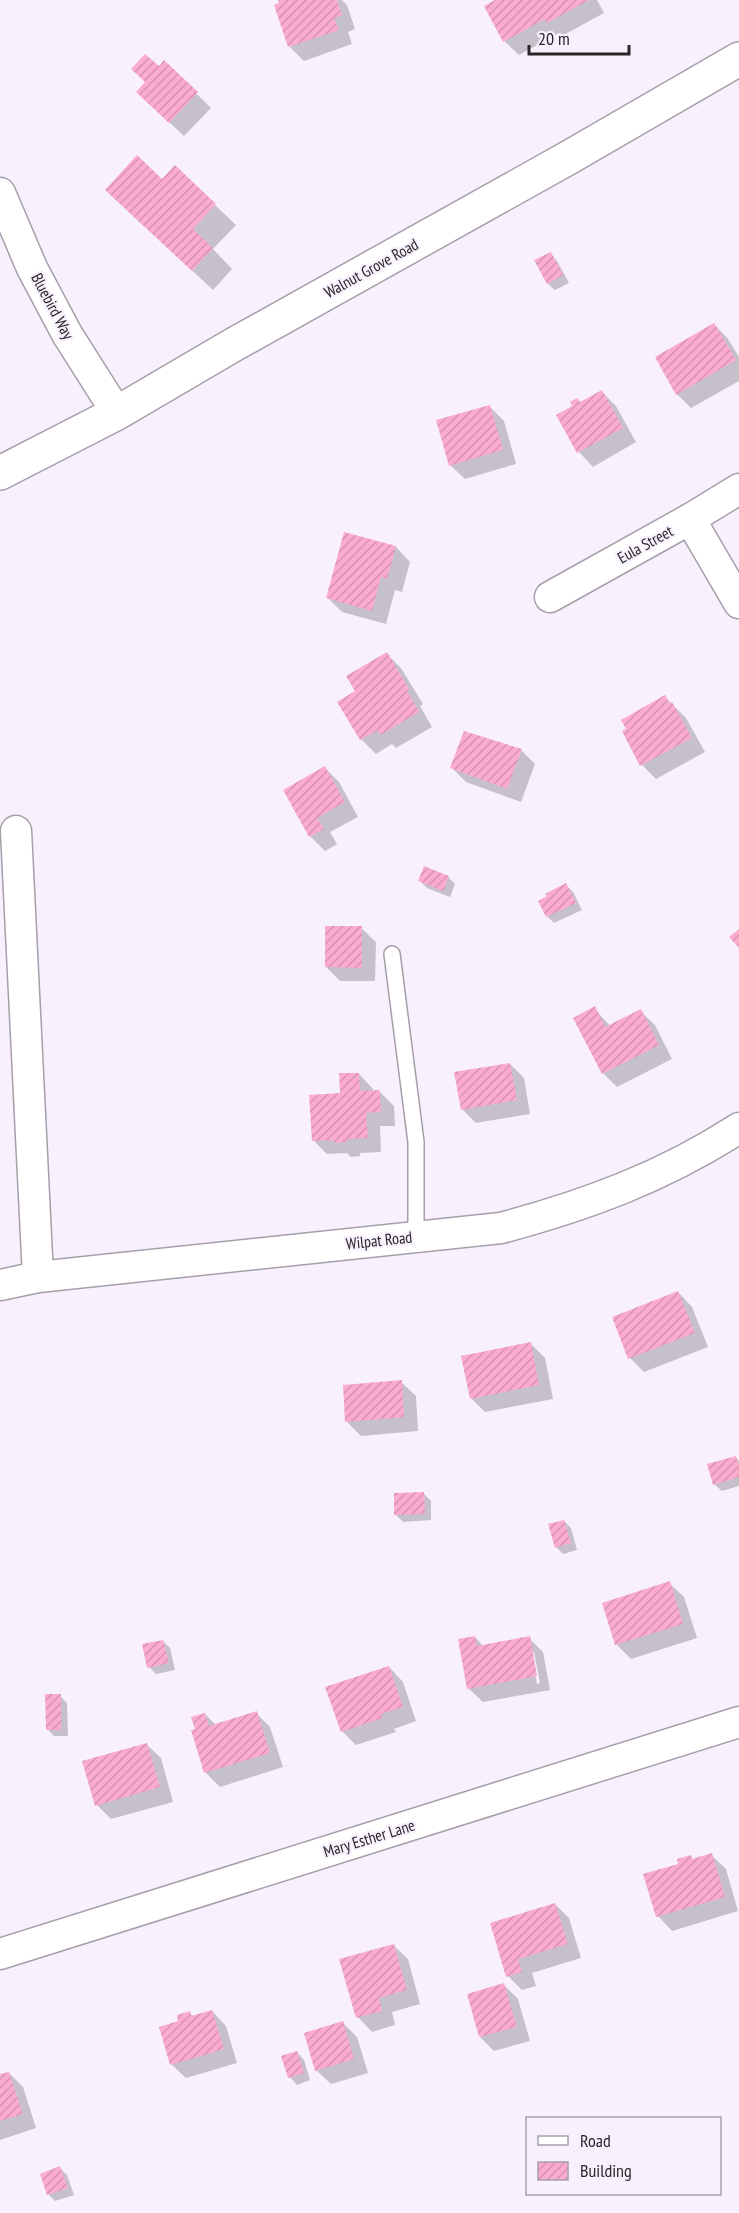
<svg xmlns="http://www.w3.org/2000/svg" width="739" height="2213" viewBox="0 0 739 2213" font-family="'PT Sans Narrow',sans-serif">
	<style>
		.shadow { fill: #0003; fill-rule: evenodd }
		.building { fill: url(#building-hatch) }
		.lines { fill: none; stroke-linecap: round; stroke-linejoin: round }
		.service-casing { stroke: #a69faa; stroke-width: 18 }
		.minor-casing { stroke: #a69faa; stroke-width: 33 }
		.secondary-casing { stroke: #a69faa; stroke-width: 36 }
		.service { stroke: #fff; stroke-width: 15 }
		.minor { stroke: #fff; stroke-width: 30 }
		.secondary { stroke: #fff; stroke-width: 33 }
		.labels { text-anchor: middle; stroke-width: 4.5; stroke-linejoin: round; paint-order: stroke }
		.street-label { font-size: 16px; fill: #29262a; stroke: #f8f1fd }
	</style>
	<defs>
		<pattern id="building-hatch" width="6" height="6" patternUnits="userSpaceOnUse" patternTransform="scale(1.5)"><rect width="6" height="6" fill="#fbabce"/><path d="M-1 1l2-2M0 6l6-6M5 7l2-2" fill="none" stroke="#d793b1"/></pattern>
	</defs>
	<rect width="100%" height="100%" fill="#f8f1fd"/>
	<!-- shadow -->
	<g class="shadow">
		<path d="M280,0h62l5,5 8,24 -7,3 4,12 -48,17 -14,-14 -14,-41 5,-2z"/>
		<path d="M498,0h99l7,13 -42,23 -3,-3 -40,22 -15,-14z"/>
		<path d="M164,62l47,46 -27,28 -32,-30 7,-38z"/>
		<path d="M175,167l61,58 -23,24 19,20 -19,21 -86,-80 35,-29z"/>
		<path d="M550,254l7,7 12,22 -14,7 -7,-6 -12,-23z"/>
		<path d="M714,324l14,15 11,18v24l-48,27 -14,-14z"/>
		<path d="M602,392l14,14 20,36 -43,25 -14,-15 -21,-36z"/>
		<path d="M489,406l15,15 12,43 -51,15 -15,-14z"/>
		<path d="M345,534l51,13 14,15 -8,30 -7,-2 -9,34 -44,-12 -14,-14z"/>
		<path d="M387,654l14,14 22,36 -3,2 12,21 -36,21 -4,-4 -16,10 -15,-15 -21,-36 17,-11z"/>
		<path d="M665,697l21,21 19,34 -49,27 -14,-14z"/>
		<path d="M521,750l14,14 -14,38 -55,-20 -14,-14z"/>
		<path d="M325,768l14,14 19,35 -28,15 7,12 -12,7 -14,-14 -26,-47z"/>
		<path d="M448,877l7,7 -5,13 -23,-9 -7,-7z"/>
		<path d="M566,885l7,7 9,18 -28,13 -7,-7z"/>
		<path d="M361,928l15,14 -1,39h-35l-14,-14z"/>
		<path d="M594,1008l16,18 30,-15 15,14 17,34 -55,28 -14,-14z"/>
		<path d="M510,1064l14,14 6,36 -54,9 -14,-14z"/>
		<path d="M359,1074l14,15v3h7l14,14 1,20h-15l1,26 -21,1v3l-9,1 -4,-4 -20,1 -14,-14 28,-46z"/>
		<path d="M678,1292l14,15 16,40 -64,25 -14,-14z"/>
		<path d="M530,1343l15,15 8,41 -68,13 -14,-14z"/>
		<path d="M401,1382l15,14 2,35 -57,5 -14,-14 -3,-36z"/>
		<path d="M735,1457l4,4v25l-17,5 -8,-7z"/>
		<path d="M424,1494l7,7v19l-28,2 -7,-7z"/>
		<path d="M564,1521l7,7 6,22 -14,4 -7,-7z"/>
		<path d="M669,1583l15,14 13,41 -66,21 -14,-14 -13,-41z"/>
		<path d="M475,1637l8,9 46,-8 14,14 7,38 -67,12 -15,-14zM531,1652h3l6,31 -3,1z"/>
		<path d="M163,1641l7,7 5,22 -19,4 -7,-7z"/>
		<path d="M389,1667l14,15 13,39 -22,8 2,3 -40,13 -14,-14z"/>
		<path d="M60,1696l7,7 1,33h-14l-7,-7z"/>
		<path d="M256,1713l14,14 13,40 -63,20 -14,-14 -13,-42 3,-1 9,-16 11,11z"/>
		<path d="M146,1744l15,14 12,44 -62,17 -14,-14z"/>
		<path d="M711,1855l15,14 12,42 -66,20 -14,-15 22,-51 10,-8 3,3z"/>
		<path d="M555,1904l14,14 12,40 -49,15 4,13 -14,4 -14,-14 -16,-52z"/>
		<path d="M393,1945l15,14 12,45 -28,8 3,13 -23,7 -14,-15z"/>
		<path d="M504,1985l14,14 12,42 -36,10 -14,-14z"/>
		<path d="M212,2011l14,15 11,37 -51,15 -15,-14 9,-42 10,-9 3,4z"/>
		<path d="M343,2023l14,14 11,36 -37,11 -15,-14z"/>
		<path d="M297,2052l7,8 6,20 -13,5 -7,-8z"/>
		<path d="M9,2073l14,14 13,41 -36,12v-64z"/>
		<path d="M60,2168l7,7 7,20 -19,6 -7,-7z"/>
	</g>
	<!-- building -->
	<g class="building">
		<path d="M278,0h59l5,15 -8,3 5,12 -51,17 -14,-42 5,-2z"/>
		<path d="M495,0h94l-42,23 -2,-4 -42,23 -19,-36z"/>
		<path d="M145,54l14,12 5,-6 34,32 -29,31 -33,-31 9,-10 -14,-13z"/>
		<path d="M137,155l25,24 13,-14 41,39 -23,25 20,19 -21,23 -87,-81z"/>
		<path d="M551,252l12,23 -16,9 -13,-24z"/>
		<path d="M714,323l22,37 -60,35 -21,-38z"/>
		<path d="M602,390l21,38 -46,25 -21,-38 16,-9 -2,-4 7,-4 3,4z"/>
		<path d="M490,405l13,45 -54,16 -13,-46z"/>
		<path d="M344,532l52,14 -9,33 -6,-2 -9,34 -46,-13z"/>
		<path d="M387,652l22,37 -2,2 12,21 -39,23 -2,-5 -18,10 -23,-38 18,-11 -9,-15z"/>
		<path d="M665,695l5,9 2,-2 20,36 -52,28 -18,-35 4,-2 -5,-9z"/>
		<path d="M464,731l58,18 -15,40 -57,-21z"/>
		<path d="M325,766l20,36 -28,16 7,11 -15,8 -26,-47z"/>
		<path d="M424,866l25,10 -6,15 -25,-10z"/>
		<path d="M566,883l10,20 -30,14 -8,-16 9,-5 -2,-2z"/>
		<path d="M325,926h37v42l-37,-1z"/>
		<path d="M739,929v19l-10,-11z"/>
		<path d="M595,1006l10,21 36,-18 18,36 -57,29 -29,-56z"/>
		<path d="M510,1063l7,37 -56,10 -7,-38z"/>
		<path d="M339,1073h20l1,18 20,-1 1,22 -15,1 2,25 -21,1v3l-12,1 -1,-3 -22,1 -3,-46 31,-2z"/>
		<path d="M678,1291l17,42 -67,26 -16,-42z"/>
		<path d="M531,1342l8,43 -69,14 -9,-43z"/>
		<path d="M402,1380l2,37 -59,5 -2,-37z"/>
		<path d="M736,1456l3,10v11l-26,8 -6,-21z"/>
		<path d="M424,1492l1,22 -31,1v-22z"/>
		<path d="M564,1520l7,23 -16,5 -7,-24z"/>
		<path d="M670,1581l13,43 -68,21 -13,-42z"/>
		<path d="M475,1636l2,10 53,-10 7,40 -70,13 -9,-50z"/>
		<path d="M163,1640l6,23 -22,5 -5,-24z"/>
		<path d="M389,1666l14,41 -22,7 2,4 -42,14 -16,-45z"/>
		<path d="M45,1694h16v36h-15z"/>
		<path d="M257,1711l13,42 -66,20 -13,-43 4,-1 -4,-12 14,-4 4,13z"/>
		<path d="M147,1743l13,44 -65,19 -13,-45z"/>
		<path d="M712,1853l13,44 -69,20 -13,-43 35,-10 -1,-5 14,-4 1,4z"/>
		<path d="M555,1903l13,41 -50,15 4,13 -16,5 -16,-54z"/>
		<path d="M394,1944l13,46 -28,8 3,13 -26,7 -17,-59z"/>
		<path d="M504,1983l13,44 -38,10 -12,-43z"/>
		<path d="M212,2010l12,39 -54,16 -11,-38 19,-6 -1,-6 13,-4 1,5z"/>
		<path d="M343,2021l11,38 -39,12 -11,-38z"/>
		<path d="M297,2051l7,22 -16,5 -7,-22z"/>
		<path d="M9,2072l14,42 -23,7v-47z"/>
		<path d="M60,2166l8,22 -21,7 -7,-21z"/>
	</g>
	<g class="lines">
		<!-- service casing -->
		<g class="service-casing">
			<path id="service" d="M392,954l24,188v94"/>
		</g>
		<!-- minor casing -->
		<g class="minor-casing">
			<g id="minor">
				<path d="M0,193l32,75 35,66 50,79"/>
				<path d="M690,519l49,84"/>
				<path d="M550,597l140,-78 49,-30"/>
				<path d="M16,831l22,446"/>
				<path d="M0,1285l38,-8 463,-49c86,-23 162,-51 238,-100"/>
				<path d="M0,1954l739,-232"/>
			</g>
		</g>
		<!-- secondary casing -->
		<g class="secondary-casing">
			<path id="secondary" d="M0,473l117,-60 116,-68 335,-187 171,-99"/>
		</g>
		<!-- service -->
		<use href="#service" class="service"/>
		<!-- minor -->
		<use href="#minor" class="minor"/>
		<!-- secondary -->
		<use href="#secondary" class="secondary"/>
	</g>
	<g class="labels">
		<!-- street labels -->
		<g class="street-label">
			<text transform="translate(371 268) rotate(-29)" y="6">Walnut Grove Road</text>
			<text transform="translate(53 306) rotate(62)" y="6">Bluebird Way</text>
			<text transform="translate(645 544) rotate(-29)" y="6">Eula Street</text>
			<text transform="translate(379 1240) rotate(-6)" y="6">Wilpat Road</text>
			<text transform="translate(369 1838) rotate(-17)" y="6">Mary Esther Lane</text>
		</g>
	</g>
	<!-- legend -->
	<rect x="526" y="2117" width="195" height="78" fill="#f8f1fd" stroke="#a5a0a9" stroke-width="1.5"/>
	<rect x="538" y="2136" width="30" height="9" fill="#ffffff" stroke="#a5a0a9" stroke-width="1.5"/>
	<text x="580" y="2147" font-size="18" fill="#29262a">Road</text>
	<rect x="538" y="2162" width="30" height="18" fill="url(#building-hatch)" stroke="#a5a0a9" stroke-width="1.5"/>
	<text x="580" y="2177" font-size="18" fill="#29262a">Building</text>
	<!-- scale -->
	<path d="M529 45v9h100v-9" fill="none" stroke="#29262a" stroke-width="3"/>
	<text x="538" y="45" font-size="18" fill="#29262a" stroke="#f8f1fd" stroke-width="4.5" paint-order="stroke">20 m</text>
</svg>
